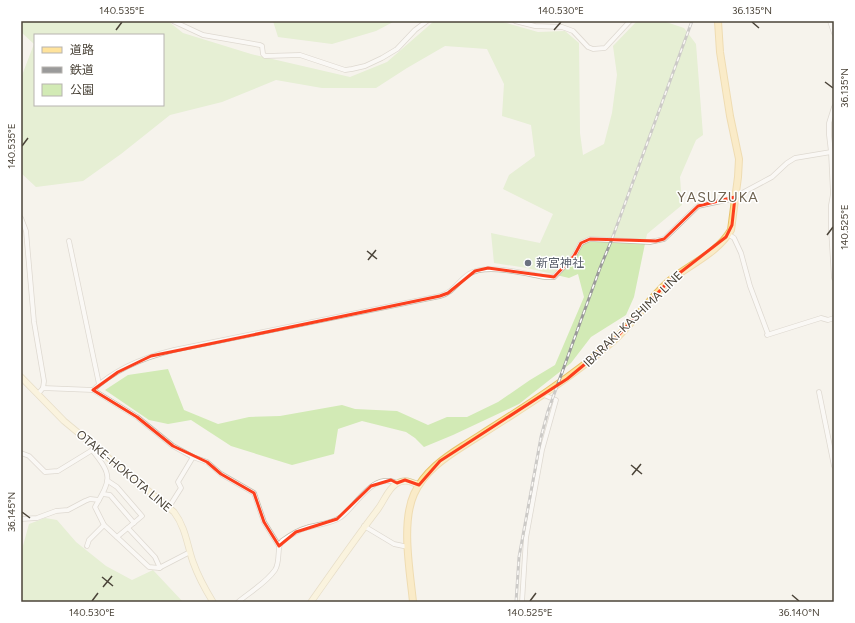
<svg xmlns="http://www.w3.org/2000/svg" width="855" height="623" viewBox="0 0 855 623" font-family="Figtree,'Noto Sans JP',sans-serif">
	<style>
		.green { fill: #d2eab5; fill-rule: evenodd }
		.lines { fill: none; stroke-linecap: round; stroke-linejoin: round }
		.minor-casing { stroke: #c2bbae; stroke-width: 5.5 }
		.secondary-casing { stroke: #d6c79b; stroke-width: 7 }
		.primary-casing { stroke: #e6c16a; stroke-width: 8 }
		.minor { stroke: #fff; stroke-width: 4 }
		.secondary { stroke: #fff3cd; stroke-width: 5.5 }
		.primary { stroke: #ffe39c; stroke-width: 6 }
		.rail-casing { stroke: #9a9a9a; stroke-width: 3 }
		.rail { stroke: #fff; stroke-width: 1.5; stroke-dasharray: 4.5; stroke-linecap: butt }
		.marked { fill: none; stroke: #fc3f1d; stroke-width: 3; stroke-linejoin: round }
		.ticks { fill: none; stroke: #4b4439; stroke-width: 1.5 }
		.worship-dot { fill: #6b7280; stroke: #fff; stroke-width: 1.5 }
		.labels { text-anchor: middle; stroke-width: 3; stroke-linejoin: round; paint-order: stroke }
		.worship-label { font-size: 12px; fill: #5b616d; stroke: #fff; text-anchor: start }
		.street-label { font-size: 12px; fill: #4b4439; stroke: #fff }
		.quarter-label { font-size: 14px; letter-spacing: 1px; fill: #6e6250; stroke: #fff }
		.neatline { fill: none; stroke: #4b4439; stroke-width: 1.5 }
		.ticks-label { font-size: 10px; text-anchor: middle; fill: #4b4439 }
	</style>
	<rect width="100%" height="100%" fill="#f6f3ec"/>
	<!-- green -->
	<g class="green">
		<path d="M21,21h147l15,12 68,21 99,23 37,-15 46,-40 66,-1 39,11 27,-1 14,12 1,90 3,22 21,-11 8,-31 5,-38 -4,-29 24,-25h26l21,7 12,16 7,91 -7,5 -16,37 2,28 -35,29 -13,63 -8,18 -35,22 -20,26 -52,41 -66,31 -29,12 -9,-9 -9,-6 -44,-11 -24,8 -4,25 -42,11 -61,-19 -40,-26 -23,4 -19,-4 -44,-30 23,-15 40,-6 16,41 34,14 31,-7 31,-1 62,-11 13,4 42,2 31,14 19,-8h20l31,-15 32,-22 25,-15 29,-68 -6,-23 -9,4 -42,-10 -33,-5 -3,-30 49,10 13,-29 -50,-25 6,-14 26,-19 -4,-31 -29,-9 2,-32 -17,-35 -42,-3 -38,22 -31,20h-54l-46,-8 -54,22 -52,13 -49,39 -38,27 -47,6 -15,-14v-95l13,-34 -13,-12zM35,35h128v70h-128z"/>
		<path d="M273,21h122l-19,10 -44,13 -54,-7z"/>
		<path d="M45,518l12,2 19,22 30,24 26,14 21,-10 30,32h-162v-49l8,-29z"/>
	</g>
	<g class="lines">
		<!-- minor casing -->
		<g class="minor-casing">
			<g id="minor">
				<path d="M173,21l30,14 57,10 2,1 1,8 2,2 35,-1 45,15 7,-1 13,-3 17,-8 15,-9 18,-19 12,-9"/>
				<path d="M515,21l20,5 27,1 11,4 15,16 5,2 12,-1 25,-27"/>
				<path d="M830,21l4,12"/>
				<path d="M834,107l-5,16v12l2,17 2,42 -2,11v24l3,49"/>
				<path d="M21,218l5,13 8,91 10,59 -1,7"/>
				<path d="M728,234l6,4 7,15 9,33 18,48"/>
				<path d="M69,241l30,143"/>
				<path d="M767,335l54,-17 7,2 6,-2"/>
				<path d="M93,390c22,-21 52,-33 81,-40l266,-54c14,-4 17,-14 29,-22 17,-11 57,0 76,3h9l20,-21 7,-13 9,-4 60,3 14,-3 34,-33 33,-7 41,-22 15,-14 8,-5 36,-6"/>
				<path d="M819,392l15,74"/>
				<path d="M38,394l5,-6 50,2 44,27 36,29 20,11 14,5 14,12 33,19 10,29 15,24"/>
				<path d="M92,450c21,26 19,29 3,57l9,18 45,42 10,1 31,-16"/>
				<path d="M21,453l8,3 16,16 13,-1 36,-22"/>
				<path d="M108,481l9,6 25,29 -25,21"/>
				<path d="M103,494l7,1 24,28"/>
				<path d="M169,507l12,-19 -3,-6 15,-25"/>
				<path d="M21,519l16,-1 19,-7 12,-1 17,-9 5,-2 9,1"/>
				<path d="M364,526l30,18 14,3"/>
				<path d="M128,528l27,29 5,11"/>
				<path d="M87,546l2,-6 15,-15"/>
				<path d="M238,602c12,-10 28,-19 37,-32 6,-9 1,-23 7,-29 7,-5 16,-11 24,-13 12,-4 25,-4 35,-11 17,-13 31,-45 56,-34"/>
				<path d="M522,602l4,-64 16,-88 14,-50 -12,-5"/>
			</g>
		</g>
		<!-- secondary casing -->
		<g class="secondary-casing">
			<g id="secondary">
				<path d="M21,377l43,44 110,91c12,16 13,33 19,50 5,14 12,27 20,40"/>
				<path d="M311,602c22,-31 44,-63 67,-93 6,-8 10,-20 18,-25 8,-6 15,-2 23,1"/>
			</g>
		</g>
		<!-- primary casing -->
		<g class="primary-casing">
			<path id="primary" d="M413,602c-3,-31 -12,-79 1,-108 10,-22 30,-36 49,-48 52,-33 103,-64 149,-104 21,-18 36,-42 56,-60 20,-17 49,-28 63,-52l7,-53 1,-18 -9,-43 -10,-64 -2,-31"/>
		</g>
		<!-- minor -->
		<use href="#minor" class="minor"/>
		<!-- secondary -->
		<use href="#secondary" class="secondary"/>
		<!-- primary -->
		<use href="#primary" class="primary"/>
		<!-- rail casing -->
		<g class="rail-casing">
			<path id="rail" d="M516,602l3,-45 22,-120 7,-26 52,-143 12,-29 80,-218"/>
		</g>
		<!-- rail -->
		<use href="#rail" class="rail"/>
	</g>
	<!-- marked area -->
	<path d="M0 0H855V623H0ZM735,197l-3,28 -6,12 -58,45 -54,58 -47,39 -127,82 -21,24 -14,-5 -8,3 -6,-3 -20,6 -34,33 -41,13 -17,14 -15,-24 -10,-29 -33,-19 -14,-12 -34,-16 -36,-29 -44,-27 25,-18 33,-16 289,-60 8,-3 27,-22 13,-3 66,9 20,-21 7,-13 9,-4 66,2 8,-2 34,-33z" fill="#f6f3ec" fill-opacity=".55" fill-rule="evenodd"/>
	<path class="marked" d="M735,197l-3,28 -6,12 -58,45 -54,58 -47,39 -127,82 -21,24 -14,-5 -8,3 -6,-3 -20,6 -34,33 -41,13 -17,14 -15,-24 -10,-29 -33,-19 -14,-12 -34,-16 -36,-29 -44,-27 25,-18 33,-16 289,-60 8,-3 27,-22 13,-3 66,9 20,-21 7,-13 9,-4 66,2 8,-2 34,-33z"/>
	<!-- ticks -->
	<path class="ticks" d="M752,22l7,6M116,30l6,-8M554,30l7,-8M825,82l8,6M22,146l6,-8M827,235l6,-8M367,251l10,8M368,260l8,-10M631,465l11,9M632,475l9,-11M22,512l8,6M102,577l11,9M103,587l9,-11M792,595l7,6M92,601l6,-8M530,601l6,-8"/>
	<!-- markers -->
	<circle class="worship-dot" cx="528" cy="263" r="4"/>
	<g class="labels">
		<!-- worship labels -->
		<g class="worship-label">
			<text x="536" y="267">新宮神社</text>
		</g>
		<!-- street labels -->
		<g class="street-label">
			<text transform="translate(633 319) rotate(-44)" y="4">IBARAKI-KASHIMA LINE</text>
			<text transform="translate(124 471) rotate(40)" y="4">OTAKE-HOKOTA LINE</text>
		</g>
		<!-- quarter labels -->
		<g class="quarter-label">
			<text x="718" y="202">YASUZUKA</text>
		</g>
	</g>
	<!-- border -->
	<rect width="855" height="623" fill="none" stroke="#ffffff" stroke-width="44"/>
	<!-- legend -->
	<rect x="34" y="34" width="130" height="72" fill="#ffffff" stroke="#b7b4b0"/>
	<rect x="42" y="47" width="20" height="6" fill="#ffe39c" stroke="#b7b4b0"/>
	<text x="70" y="54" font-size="12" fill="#4b4439">道路</text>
	<rect x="42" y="67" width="20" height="6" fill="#9a9a9a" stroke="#b7b4b0"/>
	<text x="70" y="74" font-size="12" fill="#4b4439">鉄道</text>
	<rect x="42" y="84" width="20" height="12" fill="#d2eab5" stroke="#b7b4b0"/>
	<text x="70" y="94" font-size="12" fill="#4b4439">公園</text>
	<rect x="22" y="22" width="811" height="579" class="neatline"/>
	<g class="ticks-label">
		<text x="122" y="14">140.535°E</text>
		<text x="561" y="14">140.530°E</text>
		<text x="752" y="14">36.135°N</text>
		<text transform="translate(844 88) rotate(-90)" y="4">36.135°N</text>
		<text transform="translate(11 146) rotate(-90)" y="4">140.535°E</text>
		<text transform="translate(844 227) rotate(-90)" y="4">140.525°E</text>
		<text transform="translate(11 512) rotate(-90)" y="4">36.145°N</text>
		<text x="92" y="616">140.530°E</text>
		<text x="530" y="616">140.525°E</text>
		<text x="799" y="616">36.140°N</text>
	</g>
</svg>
